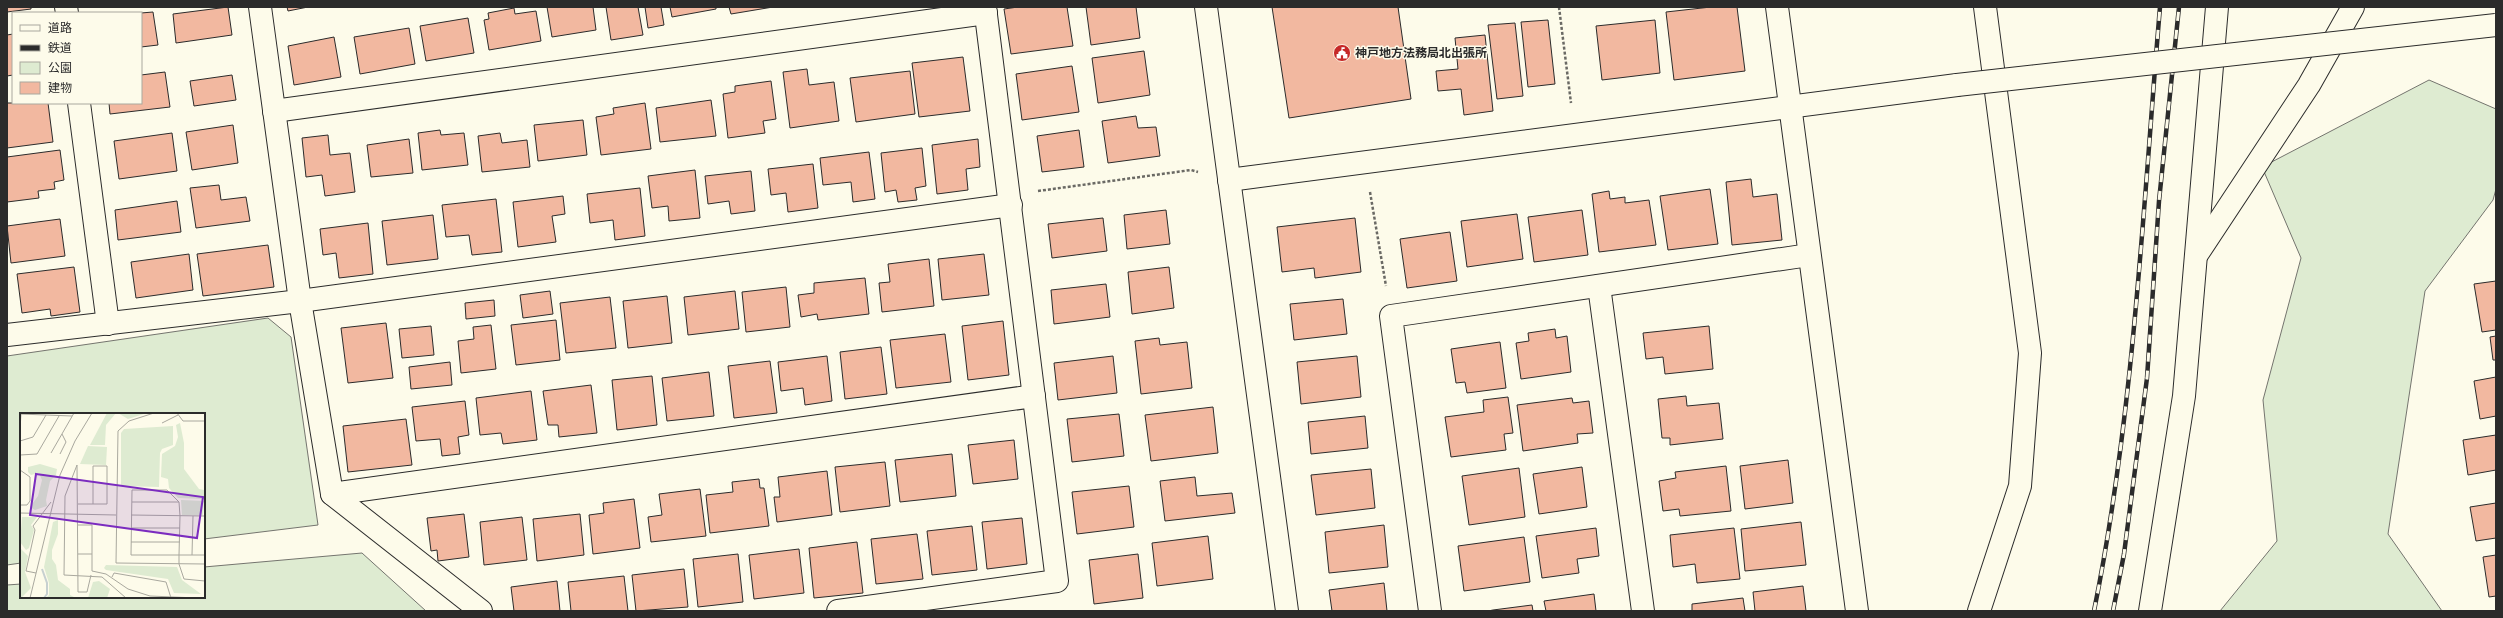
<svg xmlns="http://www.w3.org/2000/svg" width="2503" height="618" viewBox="0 0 2503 618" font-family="Signika,'Noto Sans JP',sans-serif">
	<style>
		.green { fill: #deebd1; stroke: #74746e }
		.building { fill: #f2b8a0; stroke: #2b2b2b }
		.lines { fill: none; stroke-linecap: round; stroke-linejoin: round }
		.minor-casing { stroke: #2b2b2b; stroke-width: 24 }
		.path { stroke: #6a6964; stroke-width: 2.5; stroke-dasharray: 3 2; stroke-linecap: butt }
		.minor { stroke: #fdfbea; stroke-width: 22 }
		.rail-casing { stroke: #2b2b2b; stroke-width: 4.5 }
		.rail { stroke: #fdfbea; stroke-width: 3; stroke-dasharray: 9; stroke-linecap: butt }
		.minor-bridge-casing { stroke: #2b2b2b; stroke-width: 24; stroke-linecap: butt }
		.minor-bridge { stroke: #fdfbea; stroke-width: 22 }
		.labels { text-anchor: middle; stroke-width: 3; stroke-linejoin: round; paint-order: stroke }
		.poi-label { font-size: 12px; font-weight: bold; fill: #2b2b2b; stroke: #fdfbea; text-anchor: start }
		.inset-river { fill: none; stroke: #c7d0d0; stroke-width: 2 }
		.inset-road { fill: none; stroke: #a9a89e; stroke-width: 1 }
		.view { fill: #7b2cbf; fill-opacity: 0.15; stroke: #7b2cbf; stroke-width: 2 }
		.inset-edge { fill: none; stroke: #2b2b2b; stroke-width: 2 }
	</style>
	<rect width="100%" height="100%" fill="#fdfbea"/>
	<!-- green -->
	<g class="green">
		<path d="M2429,80l67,29v80l-3,11 -68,91 -37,243 54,77h-222l57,-70 -14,-141 38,-142 -39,-91z"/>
		<path d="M268,318l23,19 27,188 -114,14v-125h-183v149l-14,2v-209z"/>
		<path d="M362,553l64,58h-419v-26l14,-1v13h183v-30z"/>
	</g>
	<!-- building -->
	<g class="building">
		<path d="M7,7h24v2l-24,3z"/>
		<path d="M228,7l4,28 -56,8 -3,-29z"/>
		<path d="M287,7h21l-20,4z"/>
		<path d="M547,7h46l3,23 -44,7z"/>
		<path d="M606,7h32l5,28 -32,5z"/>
		<path d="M645,7h16l3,18 -16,3z"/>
		<path d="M670,7h46v2l-44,8z"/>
		<path d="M729,7h44l-42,7z"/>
		<path d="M1018,7h49l6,39 -62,8 -7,-45z"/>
		<path d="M1086,7h50l4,31 -49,7z"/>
		<path d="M1272,7h126l13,92 -122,19z"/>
		<path d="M1711,7h26l8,64 -71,9 -8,-68z"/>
		<path d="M514,8l1,6 21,-3 5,30 -52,9 -5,-30 5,-1 -1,-6z"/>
		<path d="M153,12l5,33 -17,2v-34z"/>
		<path d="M468,18l6,35 -48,8 -6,-35z"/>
		<path d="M1548,20l7,64 -27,3 -7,-65z"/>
		<path d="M1655,20l5,53 -58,7 -6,-54z"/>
		<path d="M1515,23l8,73 -26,3 -9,-74z"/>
		<path d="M409,28l6,36 -55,10 -6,-37z"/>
		<path d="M13,34v41l-6,1v-41z"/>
		<path d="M1485,35l8,76 -29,4 -3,-26 -23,2 -2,-20 22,-2 -3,-31z"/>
		<path d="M334,37l7,40 -47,8 -6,-39z"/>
		<path d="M1144,51l6,44 -52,8 -6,-45z"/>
		<path d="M963,57l7,54 -51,6 -7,-54z"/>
		<path d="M1072,66l7,46 -57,8 -6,-46z"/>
		<path d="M807,69l2,16 25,-3 5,39 -49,7 -7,-56z"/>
		<path d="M910,71l5,43 -59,8 -6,-44z"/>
		<path d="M165,72l5,35 -60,7 -1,-11h32v-28z"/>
		<path d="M232,75l4,25 -42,6 -4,-25z"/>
		<path d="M771,81l5,38 -13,2 2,12 -37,5 -5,-44 12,-2v-6z"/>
		<path d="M711,100l5,36 -56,6 -4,-34z"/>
		<path d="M7,103h41l5,39 -46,6z"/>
		<path d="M645,103l6,46 -50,6 -5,-38 18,-3 -1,-6z"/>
		<path d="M1136,116l2,12 18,-1 4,29 -52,7 -6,-42z"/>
		<path d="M583,120l4,35 -49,6 -4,-36z"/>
		<path d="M233,125l5,38 -46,7 -6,-38z"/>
		<path d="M440,130l1,5 23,-2 4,32 -46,5 -4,-37z"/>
		<path d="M1079,130l5,37 -42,5 -5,-36z"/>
		<path d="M172,133l5,38 -58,8 -5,-38z"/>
		<path d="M500,133l2,10 25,-3 3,27 -48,5 -4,-36z"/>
		<path d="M328,135l2,20 20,-2 5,39 -30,4 -3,-21 -16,2 -4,-39z"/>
		<path d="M409,139l4,34 -42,4 -4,-32z"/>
		<path d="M978,139l2,28 -14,2 2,21 -31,4 -5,-49z"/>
		<path d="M922,148l4,38 -11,2 2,12 -19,2 -2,-12 -11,2 -4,-39z"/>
		<path d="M60,150l4,30 -10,2 1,7 -17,2 1,7 -32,4v-45z"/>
		<path d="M869,152l6,47 -22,3 -2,-20 -28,3 -3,-27z"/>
		<path d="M813,164l5,44 -30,4 -2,-19 -15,2 -3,-26z"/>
		<path d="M695,170l5,48 -31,3 -1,-15 -16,2 -4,-32z"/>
		<path d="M751,171l4,40 -24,3 -2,-13 -21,3 -3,-28z"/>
		<path d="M1751,179l2,18 24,-3 5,46 -50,5 -6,-63z"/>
		<path d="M219,185l2,15 25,-3 4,24 -54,7 -6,-40z"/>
		<path d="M640,188l5,48 -30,4 -2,-20 -23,3 -3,-29z"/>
		<path d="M1710,189l8,55 -50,6 -8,-54z"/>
		<path d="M1609,191l1,8 15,-2v6l24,-3 7,45 -57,7 -7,-58z"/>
		<path d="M563,196l2,18 -13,2 4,26 -38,5 -5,-45z"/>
		<path d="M496,199l6,53 -30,3 -3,-20 -23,2 -4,-32z"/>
		<path d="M177,201l4,31 -63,8 -3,-30z"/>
		<path d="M1166,210l4,34 -43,5 -3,-34z"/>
		<path d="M1582,210l6,45 -54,7 -6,-45z"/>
		<path d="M1517,214l6,45 -56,8 -6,-46z"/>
		<path d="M433,215l5,44 -51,6 -5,-44z"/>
		<path d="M1103,218l4,33 -55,7 -4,-34z"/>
		<path d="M1355,218l6,54 -46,6 -1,-10 -32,4 -5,-45z"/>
		<path d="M60,219l5,37 -54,7 -4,-37z"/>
		<path d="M368,223l5,51 -34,4 -3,-25 -13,2 -3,-26z"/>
		<path d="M1450,232l7,49 -50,7 -7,-49z"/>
		<path d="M268,245l6,42 -71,9 -6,-42z"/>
		<path d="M189,254l4,36 -57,8 -5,-36z"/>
		<path d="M984,254l5,41 -47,5 -4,-41z"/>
		<path d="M929,259l5,47 -52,6 -3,-29 11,-1 -2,-18z"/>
		<path d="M74,267l6,45 -29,4 -1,-7 -28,4 -5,-39z"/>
		<path d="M1169,267l5,41 -42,6 -4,-42z"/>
		<path d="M865,278l4,36 -51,6 -1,-6 -16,3 -3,-22 16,-2v-10z"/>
		<path d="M2496,281v49l-14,2 -8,-48z"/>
		<path d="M1106,284l4,33 -56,7 -3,-34z"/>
		<path d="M786,287l4,40 -44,5 -4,-40z"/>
		<path d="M550,291l3,23 -30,4 -3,-23z"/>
		<path d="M735,291l4,38 -51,6 -4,-38z"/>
		<path d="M667,296l5,47 -44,5 -5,-47z"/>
		<path d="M610,297l6,51 -50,5 -6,-50z"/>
		<path d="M1343,299l4,35 -53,6 -4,-36z"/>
		<path d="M494,300l1,16 -29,3 -1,-16z"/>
		<path d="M556,320l4,40 -44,5 -5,-40z"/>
		<path d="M1003,321l6,54 -41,5 -6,-54z"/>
		<path d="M386,323l7,55 -45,5 -7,-55z"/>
		<path d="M491,325l5,44 -35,4 -3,-32 16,-2 -1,-12z"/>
		<path d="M431,326l3,29 -32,3 -3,-29z"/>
		<path d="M1709,326l4,43 -48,5 -2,-17 -17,2 -3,-26z"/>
		<path d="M1555,329l1,9 11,-2 4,36 -50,7 -5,-36 13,-2 -1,-8z"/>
		<path d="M945,334l6,48 -55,6 -6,-48z"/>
		<path d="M2496,336v24h-3l-3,-23z"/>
		<path d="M1159,338l1,7 27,-3 5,46 -51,6 -6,-53z"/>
		<path d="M1500,342l6,46 -39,5 -2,-11 -9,1 -5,-34z"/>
		<path d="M881,347l6,47 -42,5 -5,-47z"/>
		<path d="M827,356l5,45 -27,4 -2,-17 -22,3 -3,-29z"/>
		<path d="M1113,356l4,37 -59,7 -4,-37z"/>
		<path d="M1357,356l4,41 -60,7 -4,-42z"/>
		<path d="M770,361l7,52 -43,5 -6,-52z"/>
		<path d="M450,362l2,23 -41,4 -2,-22z"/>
		<path d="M709,372l5,44 -47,5 -5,-43z"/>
		<path d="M652,376l5,49 -40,5 -5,-50z"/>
		<path d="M2496,377v39l-16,3 -6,-38z"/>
		<path d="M591,385l6,48 -38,4 -1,-12h-10l-5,-34z"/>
		<path d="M531,391l6,49 -34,4 -2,-11 -21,2 -4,-37z"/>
		<path d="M1686,396l1,10 32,-3 4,36 -53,6v-7h-8l-4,-39z"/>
		<path d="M1508,397l5,36 -9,1 2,16 -55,7 -6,-40 39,-5 -1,-12z"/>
		<path d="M1572,398l1,5 16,-2 4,32 -16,1 1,9 -55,8 -6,-46z"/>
		<path d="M465,401l4,34 -11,2 2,17 -18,2 -2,-17 -24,2 -4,-34z"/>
		<path d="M1213,407l5,46 -67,8 -6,-46z"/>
		<path d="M1119,414l5,42 -52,6 -5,-43z"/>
		<path d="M1365,416l3,32 -57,6 -3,-32z"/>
		<path d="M406,419l6,46 -64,7 -5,-46z"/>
		<path d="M2496,435v35l-28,5 -5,-35z"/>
		<path d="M1014,440l4,39 -45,5 -5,-39z"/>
		<path d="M952,454l4,42 -56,6 -5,-42z"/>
		<path d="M1788,460l5,43 -48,6 -5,-43z"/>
		<path d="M885,462l5,44 -50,6 -5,-45z"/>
		<path d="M1726,466l5,45 -51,5 -1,-7 -16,2 -4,-30 17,-3 -1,-6z"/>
		<path d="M1582,467l5,40 -48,7 -6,-40z"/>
		<path d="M1519,468l6,49 -56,8 -7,-49z"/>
		<path d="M1371,469l4,39 -59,7 -5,-40z"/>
		<path d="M827,471l5,44 -55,7 -3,-25h6l-2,-20z"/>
		<path d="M1195,477l2,19 35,-3 3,20 -70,8 -5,-40z"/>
		<path d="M759,479l1,9h4l5,38 -59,7 -4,-38 27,-3 -1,-10z"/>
		<path d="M1129,486l5,41 -57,7 -5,-42z"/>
		<path d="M700,489l6,47 -55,6 -3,-25 14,-2 -3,-21z"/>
		<path d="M634,499l6,49 -47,6 -4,-39 15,-2 -1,-10z"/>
		<path d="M2496,503v35l-20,3 -6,-34z"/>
		<path d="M464,514l5,43 -31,4 -1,-11 -6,1 -4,-33z"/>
		<path d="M580,514l4,41 -47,6 -4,-42z"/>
		<path d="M522,517l5,43 -43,5 -4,-43z"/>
		<path d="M1022,518l5,46 -40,5 -5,-47z"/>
		<path d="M1801,522l5,43 -61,6 -4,-42z"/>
		<path d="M1384,525l4,42 -59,6 -4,-41z"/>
		<path d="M972,526l5,44 -45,5 -5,-44z"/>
		<path d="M1596,528l3,28 -22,3 2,14 -37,5 -6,-42z"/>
		<path d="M1734,528l6,51 -43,4 -2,-19 -22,3 -3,-32z"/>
		<path d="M917,534l6,45 -47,5 -5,-45z"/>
		<path d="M1208,536l5,43 -56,7 -5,-43z"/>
		<path d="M1524,537l6,45 -66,9 -6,-45z"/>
		<path d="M857,542l6,51 -49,5 -5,-50z"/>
		<path d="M799,549l5,44 -50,6 -5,-44z"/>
		<path d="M738,554l5,48 -45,5 -5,-48z"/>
		<path d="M1138,554l5,44 -49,6 -5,-44z"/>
		<path d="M2496,555v41l-7,1 -6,-40z"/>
		<path d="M684,569l4,38 -52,4 -4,-36z"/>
		<path d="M624,576l4,35h-57l-3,-29z"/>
		<path d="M557,581l3,30h-46l-3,-24z"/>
		<path d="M1384,583l3,28h-55l-3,-21z"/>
		<path d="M1803,586l3,25h-51l-2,-19z"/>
		<path d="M1594,594l2,17h-50l-2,-10z"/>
		<path d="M1743,598l2,13h-53v-7z"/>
		<path d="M1532,605l1,6h-45l5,-1z"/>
	</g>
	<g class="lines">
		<!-- minor casing -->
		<g class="minor-casing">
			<g id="minor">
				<path d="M66,7l1,6"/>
				<path d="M260,7l40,294 32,193 149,117"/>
				<path d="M1206,7l81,604"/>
				<path d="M1777,7l80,604"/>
				<path d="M79,103l29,221"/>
				<path d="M274,111l712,-98"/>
				<path d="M1229,180l728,-95"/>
				<path d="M2198,253l111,-168 44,-78"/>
				<path d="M1599,286l44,325"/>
				<path d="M7,335l293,-34 711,-96"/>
				<path d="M332,494l702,-98"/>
				<path d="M838,611l219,-30 -72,-574"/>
				<path d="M1430,611l-39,-295 418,-61"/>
				<path d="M1979,611l41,-125 10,-133 -45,-346"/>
				<path d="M2150,611l34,-215 33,-389"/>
			</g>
		</g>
		<!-- path -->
		<g class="path">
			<path d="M1559,7l12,96"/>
			<path d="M1038,191l153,-21 7,2"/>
			<path d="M1370,192l16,94"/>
		</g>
		<!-- minor -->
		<use href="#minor" class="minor"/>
		<!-- rail casing -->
		<g class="rail-casing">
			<g id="rail">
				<path d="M2094,611c40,-198 49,-403 66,-604"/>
				<path d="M2113,611l11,-57 23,-176 12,-177 20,-194"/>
			</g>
		</g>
		<!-- rail -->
		<use href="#rail" class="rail"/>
		<!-- minor-bridge casing -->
		<g class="minor-bridge-casing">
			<path id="minor-bridge" d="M1957,85l539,-60"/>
		</g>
		<!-- minor-bridge -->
		<use href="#minor-bridge" class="minor-bridge"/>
	</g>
	<!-- icons -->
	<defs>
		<g id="civic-disc" transform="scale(0.9)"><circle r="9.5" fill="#c62828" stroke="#fdfbea"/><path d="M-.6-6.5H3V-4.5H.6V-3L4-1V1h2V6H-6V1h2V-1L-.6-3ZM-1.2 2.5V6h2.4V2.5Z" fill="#fff"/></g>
	</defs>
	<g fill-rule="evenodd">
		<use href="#civic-disc" x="1342" y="53"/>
	</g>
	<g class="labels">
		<!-- poi labels -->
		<g class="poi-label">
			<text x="1355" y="57">神戸地方法務局北出張所</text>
		</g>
	</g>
	<!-- overview -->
	<g transform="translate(20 413)">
		<rect width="185" height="185" fill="#fdfbea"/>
		<path d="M87,0h9l-10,12 -1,20h-15zM98,0h29l-19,6zM160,10l4,20v26l15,20 5,1v9l-26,-1 -9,-10 -1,-9 -7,-2 1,-23 13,-8 3,-9 -2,-12zM153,13v19l-11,4 -2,4 -1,34 -38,-1v-53l3,-4zM68,33l19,1 -1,18 -26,-1zM20,51l17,5 -1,6 -6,6 -4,19 1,6 -12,4 -5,-3 8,-11 4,-16 -3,-7 -8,2 -3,-3v-5zM161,87l23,1 -1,14h-21zM2,104h15l-6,8 3,5 -5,18 -3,2 -6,-8zM38,107v14l-6,16v9l4,6 2,15 12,9v6l6,3h-30l3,-3v-12l-5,-16 9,-45zM0,135l8,8 -3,16 6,16 -10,10zM86,152l71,2 5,13 19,14 -27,-1 -6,-14 -62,-9 -2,-2zM79,168l11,8 -3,9h-19l5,-16z" fill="#deebd1"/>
		<path class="inset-river" d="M22,156l5,14v11l-3,4"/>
		<path class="inset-road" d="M134,0l-25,8 -11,10 -2,132 89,1M157,0l6,8h22M0,1l52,2M142,10l16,-8M0,17l1,-17M0,28l13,-4 13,-22M31,40l23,-40M40,41l6,-12 -4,-8M0,42l17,-1 22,-38M57,52l-12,31 -1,79 38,2 24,21M57,52l1,127h9l4,-17M0,57l10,7v24l-3,4h-7M112,89h47M58,91h29v-38h-14v38M0,100l96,2M111,102l74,1M58,112h14v46l14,3 22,15 22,7 47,2M111,115h49M111,129h49M58,141h14M172,142l1,-39M185,142h-74l1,-65h35l12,12 1,14 -1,39v9l5,15 21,2M16,160l-10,-2 9,-41 -2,-4 18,-24M92,164l2,-4 52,9 5,16M10,185l30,-123 15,-34 17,-28"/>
		<path class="view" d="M16,61l167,23 -6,41 -167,-23z"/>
		<rect width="185" height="185" class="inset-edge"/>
	</g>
	<!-- border -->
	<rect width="2503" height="618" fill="none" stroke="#2b2b2b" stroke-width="16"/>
	<!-- legend -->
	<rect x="12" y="12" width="130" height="92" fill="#fdfbea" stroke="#a9a89e"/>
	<rect x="20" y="25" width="20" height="6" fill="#fdfbea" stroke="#a9a89e"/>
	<text x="48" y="32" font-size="12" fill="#2b2b2b">道路</text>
	<rect x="20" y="45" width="20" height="6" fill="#2b2b2b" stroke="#a9a89e"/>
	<text x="48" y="52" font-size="12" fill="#2b2b2b">鉄道</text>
	<rect x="20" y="62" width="20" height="12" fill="#deebd1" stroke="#a9a89e"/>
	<text x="48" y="72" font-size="12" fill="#2b2b2b">公園</text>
	<rect x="20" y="82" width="20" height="12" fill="#f2b8a0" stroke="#a9a89e"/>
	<text x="48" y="92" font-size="12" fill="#2b2b2b">建物</text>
</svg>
